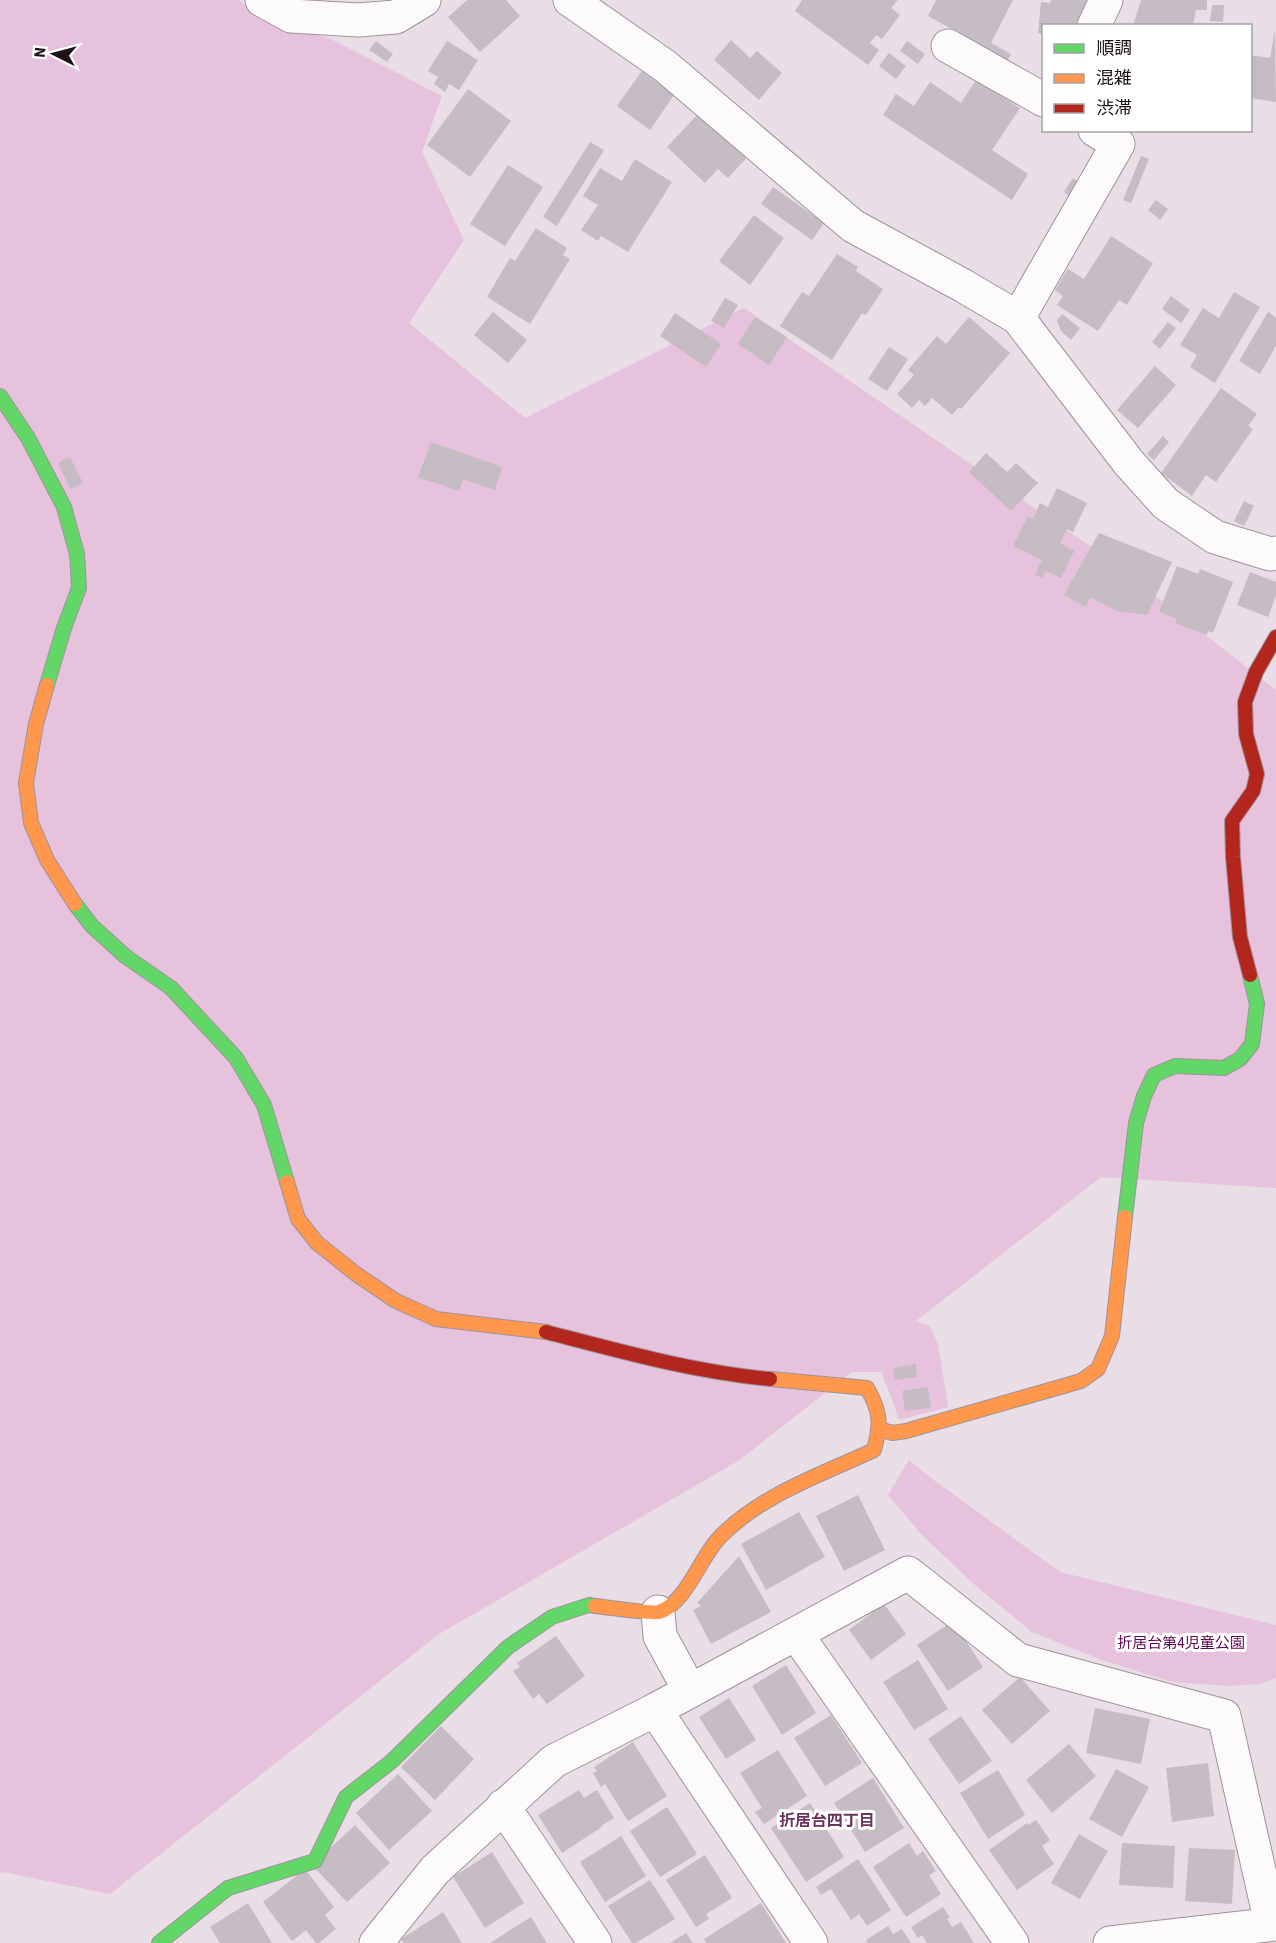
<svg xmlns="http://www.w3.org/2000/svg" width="1276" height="1943" viewBox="0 0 1276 1943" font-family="'Source Sans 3','Noto Sans JP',sans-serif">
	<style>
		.green { fill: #e6c2dc }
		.building { fill: #c6bcc3 }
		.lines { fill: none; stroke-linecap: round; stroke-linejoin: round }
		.street-casing { stroke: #9d939a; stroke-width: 35 }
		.fast-casing { stroke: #9d939a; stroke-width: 16 }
		.slow-casing { stroke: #9d939a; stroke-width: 16 }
		.jam-casing { stroke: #9d939a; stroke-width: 16 }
		.street { stroke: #fcfafb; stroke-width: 33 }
		.fast { stroke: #63d668; stroke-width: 14 }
		.slow { stroke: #ff974d; stroke-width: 14 }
		.jam { stroke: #b3261e; stroke-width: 14 }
		.labels { text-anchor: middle; stroke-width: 6; stroke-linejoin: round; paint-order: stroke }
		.park-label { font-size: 15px; fill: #5f0650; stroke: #fff }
		.neighbourhood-label { font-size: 16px; font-weight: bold; fill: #6b335e; stroke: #fff }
	</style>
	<rect width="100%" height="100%" fill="#e9dde6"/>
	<!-- green -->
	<g class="green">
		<path d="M0,0h239l22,20 68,18 113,58 -20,56 42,88 -55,83 116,95 219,-110 359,247 173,135v498l-175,-11 -185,144 14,6 8,17 10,63 -49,13 -7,-21 -11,-27h-29l-114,89 -299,173 -329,260 -107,-22 -3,1z"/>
		<path d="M909,1460l22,18 129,94 216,53v53l-16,6 -30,2 -58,-4 -70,-22 -70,-28 -56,-46 -54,-51 -34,-40z"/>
	</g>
	<!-- building -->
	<g class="building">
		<path d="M467,0h39l14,16 -40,36 -32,-35z"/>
		<path d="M802,0h96l-7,8 9,7 -18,24 -6,-4 -6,8 9,7 -11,15 -73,-54z"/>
		<path d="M936,0h77l-22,43 20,11 -3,6 -80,-44z"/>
		<path d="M1051,0h42l-10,26h-39v9l-6,-2 3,-31 9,1z"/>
		<path d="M1141,0h66v10h-11l-3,16h-60z"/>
		<path d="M1212,5h12l-1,17 -13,-1z"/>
		<path d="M1275,29l1,73 -26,-4v-43l20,3z"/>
		<path d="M731,40l19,18 7,-7 25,22 -23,27 -45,-40z"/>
		<path d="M376,41l17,13 -6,8 -18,-12z"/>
		<path d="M447,41l31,19 -19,30 -10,-6 -4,8 -11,-8 4,-7 -10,-6z"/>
		<path d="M907,41l18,13 -7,10 -18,-13z"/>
		<path d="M889,53l17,13 -10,13 -17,-13z"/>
		<path d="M642,71l32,24 -24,35 -33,-24z"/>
		<path d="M976,80l44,28 -28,42 36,24 -16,26 -129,-85 13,-21 18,12 16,-24 31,21z"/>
		<path d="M468,89l43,32 -41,56 -43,-32z"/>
		<path d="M700,112l51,41 -23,25 -10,-9 -13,14 -38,-36z"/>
		<path d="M590,142l14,8 -47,76 -14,-9z"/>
		<path d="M1141,156l8,3 -18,44 -8,-3z"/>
		<path d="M635,159l37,23 -44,70 -27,-16 -3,5 -17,-11 17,-25 -15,-9 17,-28 22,13z"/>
		<path d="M508,165l35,22 -38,59 -35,-22z"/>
		<path d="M1073,178l7,5 -9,14 -7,-5z"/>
		<path d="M773,187l51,36 -12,17 -51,-36z"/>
		<path d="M1156,200l12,9 -8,11 -12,-10z"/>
		<path d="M754,215l30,23 -34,47 -31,-24z"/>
		<path d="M536,228l31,20 -4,7 7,4 -40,65 -43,-27 23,-39 5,3z"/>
		<path d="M1111,236l42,27 -26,42 -8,-5 -21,31 -41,-26 6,-9 -8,-6 13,-21 16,10z"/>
		<path d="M837,254l21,13 -2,4 27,18 -17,26 -4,-2 -30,47 -52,-34 22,-34 7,4z"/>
		<path d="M1234,292l26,15 -45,76 -25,-16 7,-12 -17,-10 23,-37 16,10z"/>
		<path d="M1171,296l19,14 -9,13 -19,-14z"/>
		<path d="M725,298l13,7 -14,23 -13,-7z"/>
		<path d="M493,312l34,28 -19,23 -34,-28z"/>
		<path d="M1268,312l8,6v28l-16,28 -21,-13z"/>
		<path d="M675,313l46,31 -15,23 -46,-31z"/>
		<path d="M1062,314l18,14 -9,12 -10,-9 -4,-11z"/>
		<path d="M755,317l32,20 -18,28 -31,-21z"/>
		<path d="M969,317l41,36 -49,56 -2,-2 -7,8 -20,-17 -7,8 -6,-6 -7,8 -15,-14 17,-19 -6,-5 29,-34 9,8z"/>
		<path d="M1168,322l8,6 -16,21 -8,-7z"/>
		<path d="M889,347l19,12 -21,32 -19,-12z"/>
		<path d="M1155,366l21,19 -38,43 -21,-18z"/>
		<path d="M1221,388l36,26 -9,12 5,3 -37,53 -10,-7 -14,21 -31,-23z"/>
		<path d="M1163,436l6,6 -15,18 -7,-6z"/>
		<path d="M431,442l71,25 -7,23 -32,-11 -4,12 -41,-14z"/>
		<path d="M986,453l21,19 9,-9 22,20 -27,28 -42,-39z"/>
		<path d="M70,457l13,26 -13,6 -12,-26z"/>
		<path d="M1057,488l30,15 -14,29 -6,-3 -7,14 14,8 -13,27 -15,-7 -4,7 -7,-3 7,-15 -29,-14 15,-30 5,3 7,-16 8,4z"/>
		<path d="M1244,501l10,5 -10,20 -10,-5z"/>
		<path d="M1099,533l73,29 -25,53 -30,-4 -27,-14 -4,10 -22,-12z"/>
		<path d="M1177,566l21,8 2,-5 33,13 -20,51 -5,-2 -1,4 -32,-12 2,-4 -18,-7z"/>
		<path d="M1250,572l26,10v14l-8,21 -31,-12z"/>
		<path d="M916,1364l1,13 -22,3 -2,-12z"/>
		<path d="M928,1387l3,21 -26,3 -3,-20z"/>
		<path d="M858,1495l27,55 -41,21 -28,-55z"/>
		<path d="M799,1512l26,45 -59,33 -25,-46z"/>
		<path d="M739,1556l32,56 -60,32 -18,-34 8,-4 -4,-3z"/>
		<path d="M884,1604l22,30 -35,26 -22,-30z"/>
		<path d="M953,1621l30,46 -35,24 -31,-46z"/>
		<path d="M556,1636l29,40 -38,28 -8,-10 -6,5 -20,-28 7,-4 -3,-4z"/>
		<path d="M918,1660l30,49 -34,21 -31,-48z"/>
		<path d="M786,1665l30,48 -34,22 -30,-49z"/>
		<path d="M1020,1677l30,34 -38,33 -30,-34z"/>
		<path d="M729,1698l27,42 -30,19 -27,-42z"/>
		<path d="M1095,1708l55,11 -9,45 -55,-11z"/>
		<path d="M831,1715l31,48 -37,23 -31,-48z"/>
		<path d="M961,1716l31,45 -33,23 -31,-45z"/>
		<path d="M441,1726l33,33 -39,41 -34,-33z"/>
		<path d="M633,1742l34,54 -39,25 -23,-37 -4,3 -8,-14 4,-2 -3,-4z"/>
		<path d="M1069,1744l27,32 -44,37 -26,-33z"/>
		<path d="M778,1750l29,46 -43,28 -9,-12 7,-4 -22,-35z"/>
		<path d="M1208,1763l6,53 -42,6 -6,-54z"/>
		<path d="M1116,1769l33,18 -27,50 -33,-18z"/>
		<path d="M998,1770l27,45 -37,24 -28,-46z"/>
		<path d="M398,1774l34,37 -43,39 -33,-37z"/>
		<path d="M873,1778l31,50 -39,24 -31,-49z"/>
		<path d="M579,1790l5,8 13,-8 17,28 -13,8 1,1 -40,26 -24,-38z"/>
		<path d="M810,1803l34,54 -38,25 -35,-54z"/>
		<path d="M667,1807l30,47 -37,23 -30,-46z"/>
		<path d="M1036,1820l14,20 -8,6 12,18 -37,26 -28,-40 38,-27 1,2z"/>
		<path d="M355,1825l35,38 -43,39 -35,-37z"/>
		<path d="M1079,1834l29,17 -28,48 -29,-16z"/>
		<path d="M621,1836l25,40 -41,26 -25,-40z"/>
		<path d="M909,1843l8,13 6,-5 13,20 -7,4 12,19 -35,23 -33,-50z"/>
		<path d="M1122,1843l53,3 -2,42 -54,-3z"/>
		<path d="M1189,1848l46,2 -3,54 -47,-3z"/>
		<path d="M492,1852l32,51 -39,25 -32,-51z"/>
		<path d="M705,1855l27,43 -26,16 3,5 -13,8 -30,-47z"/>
		<path d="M858,1859l33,51 -24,16 -8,-12 -8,6 -20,-31 -10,6 -5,-8z"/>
		<path d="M305,1869l29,38 -9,8 11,14 -17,14h-3l-10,-13 -14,11 -29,-39z"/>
		<path d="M650,1880l25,39 -39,24h-4l-24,-37z"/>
		<path d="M248,1903l24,40h-52l-10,-16z"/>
		<path d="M761,1903l25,40h-80l-2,-4z"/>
		<path d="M943,1907l7,11 -3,1 5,8 9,-5 13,21h-47l-5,-8 -4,3 -7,-11z"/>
		<path d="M443,1912l19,31h-58l-3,-4z"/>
		<path d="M531,1917l16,26h-57z"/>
		<path d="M888,1926l5,8 9,-5 9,14h-43l-2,-3z"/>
		<path d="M686,1933l7,10h-23z"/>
	</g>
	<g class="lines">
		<!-- street casing -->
		<g class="street-casing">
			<g id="street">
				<path d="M262,0l29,16 67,4 38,-3 28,-17"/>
				<path d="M570,0l95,66 188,160 109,59 56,33 111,145 37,41 49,33 55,17 6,-1"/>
				<path d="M1094,26l12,-26"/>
				<path d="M948,46l96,54"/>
				<path d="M1018,318l100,-174 -23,-14"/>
				<path d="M658,1612l2,24 30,55"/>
				<path d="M797,1635l215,308"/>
				<path d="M655,1710l156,233"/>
				<path d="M503,1806l92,137"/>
				<path d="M376,1943l59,-73 119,-109 101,-51 253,-137 110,87 206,56 47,207"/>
				<path d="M1110,1943l166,-19"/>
			</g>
		</g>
		<!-- fast casing -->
		<g class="fast-casing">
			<g id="fast">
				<path d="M0,396l28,42 36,69 13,47 2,34 -15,40 -17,57"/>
				<path d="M75,904l17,22 33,30 46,32 65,70 28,47 23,77"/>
				<path d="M1125,1217l11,-94 8,-27 10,-21 21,-9 49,2 16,-9 12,-15 5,-40 -7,-29"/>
				<path d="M159,1943l69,-55 87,-27 31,-64 46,-36 116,-114 44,-30 37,-12 6,1"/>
			</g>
		</g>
		<!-- slow casing -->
		<g class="slow-casing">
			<g id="slow">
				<path d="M47,685l-11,39 -10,59 5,40 16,37 28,44"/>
				<path d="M287,1182l11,37 19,24 39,31 40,27 40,18 110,13"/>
				<path d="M880,1429l12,4 14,-2 175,-50 17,-12 14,-33 13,-119"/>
				<path d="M595,1606c11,1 57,8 64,6 27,-9 41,-54 60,-74 41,-43 102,-63 155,-88 7,-26 7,-38 -7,-62l-97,-9"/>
			</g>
		</g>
		<!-- jam casing -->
		<g class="jam-casing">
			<g id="jam">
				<path d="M1250,975l-10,-38 -7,-80 -1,-36 21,-30 4,-17 -11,-40 -1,-32 11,-30 20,-35"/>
				<path d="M546,1332c74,19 147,40 224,47"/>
			</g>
		</g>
		<!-- street -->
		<use href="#street" class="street"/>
		<!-- fast -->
		<use href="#fast" class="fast"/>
		<!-- slow -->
		<use href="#slow" class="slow"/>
		<!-- jam -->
		<use href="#jam" class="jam"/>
	</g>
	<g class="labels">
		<!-- park labels -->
		<g class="park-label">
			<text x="1181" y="1648">折居台第4児童公園</text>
		</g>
		<!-- neighbourhood labels -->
		<g class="neighbourhood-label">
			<text x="827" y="1826">折居台四丁目</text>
		</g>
	</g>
	<!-- legend -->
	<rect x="1042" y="24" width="210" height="108" fill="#ffffff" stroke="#a4a1a3" stroke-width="1.5"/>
	<rect x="1054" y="44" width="30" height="9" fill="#63d668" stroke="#a4a1a3" stroke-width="1.5"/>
	<text x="1096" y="54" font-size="18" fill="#1b1319">順調</text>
	<rect x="1054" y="74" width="30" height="9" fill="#ff974d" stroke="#a4a1a3" stroke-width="1.5"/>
	<text x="1096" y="84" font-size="18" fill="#1b1319">混雑</text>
	<rect x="1054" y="104" width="30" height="9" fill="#b3261e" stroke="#a4a1a3" stroke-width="1.5"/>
	<text x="1096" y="114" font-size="18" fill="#1b1319">渋滞</text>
	<!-- north arrow -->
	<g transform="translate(54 54) rotate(276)" stroke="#ffffff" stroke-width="4.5" paint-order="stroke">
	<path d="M0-4.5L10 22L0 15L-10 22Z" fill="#1b1319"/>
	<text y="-9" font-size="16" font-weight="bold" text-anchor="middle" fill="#1b1319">N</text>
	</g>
</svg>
